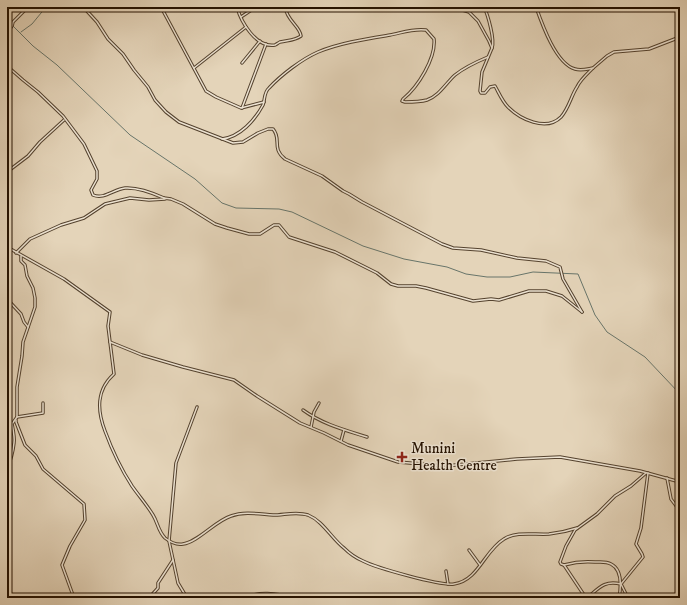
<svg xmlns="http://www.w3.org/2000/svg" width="687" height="605" viewBox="0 0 687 605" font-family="'IM FELL DW Pica',serif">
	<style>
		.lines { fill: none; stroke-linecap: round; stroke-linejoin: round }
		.stream { stroke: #68756a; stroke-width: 1 }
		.minor-casing { stroke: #54422e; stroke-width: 3.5 }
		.minor { stroke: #ede3d2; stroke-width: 1.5 }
		.poi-dot { fill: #8f2418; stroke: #ede3d2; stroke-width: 1.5 }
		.labels { text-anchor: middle; stroke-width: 3; stroke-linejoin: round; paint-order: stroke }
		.poi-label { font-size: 15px; fill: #241100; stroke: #ede3d2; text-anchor: start }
	</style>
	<rect width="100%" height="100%" fill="#e4d4b9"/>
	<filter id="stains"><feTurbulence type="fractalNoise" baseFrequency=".005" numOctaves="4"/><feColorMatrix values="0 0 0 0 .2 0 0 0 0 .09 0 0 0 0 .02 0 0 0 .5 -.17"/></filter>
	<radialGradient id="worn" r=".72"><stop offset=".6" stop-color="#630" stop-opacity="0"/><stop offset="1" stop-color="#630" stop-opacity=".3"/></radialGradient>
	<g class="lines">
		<!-- stream -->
		<g class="stream">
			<path d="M7,20l26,26 24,19 73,70 65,44 27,24 14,5 43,1 13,3 71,34 41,13 43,8 19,7 21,3h23l23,-5 45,2 17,41 12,17 38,25 35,37"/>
			<path d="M21,32l11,-8 14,-17"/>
		</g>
		<!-- minor casing -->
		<g class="minor-casing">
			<g id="minor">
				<path d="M66,7c10,3 18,4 27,0"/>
				<path d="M161,7l45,84 10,6 25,11 23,-6"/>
				<path d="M237,7c4,15 19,41 38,38 2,-1 3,-2 5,-3 8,-2 14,-1 21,-6 -1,-10 -14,-15 -16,-29"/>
				<path d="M417,7l39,1 13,4 9,9 11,20 3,7 -10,24 -2,19 1,2h4l5,-6 5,-1c4,7 7,15 13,21 12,12 38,25 53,10 8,-9 10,-21 16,-30 3,-7 10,-13 16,-19"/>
				<path d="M484,7c4,8 11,33 8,41"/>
				<path d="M536,7c6,17 20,57 39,62 6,2 12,0 18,-1l14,-12 7,-4 35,-3 31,-12"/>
				<path d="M86,10l11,12 11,17 15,15 11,16 14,17 7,13 11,12 13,10 54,21 10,-1 15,-9 10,-4h5c9,10 -2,19 12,30l37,17 21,15 6,3 13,8 80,42 11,4 28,2 36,8 29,3 14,6 3,12 19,33"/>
				<path d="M241,17l15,-10"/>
				<path d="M7,33l5,-7 1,-4 15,-15"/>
				<path d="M242,63l18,-22"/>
				<path d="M7,66l16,14 15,12 25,24 21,28 13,27v8l-6,11 2,5c11,5 21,-6 32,-7 13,-1 28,5 39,10"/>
				<path d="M194,68l52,-41"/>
				<path d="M242,108l24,-64"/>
				<path d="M222,139c18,-2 33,-19 41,-34 2,-6 1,-13 6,-17 12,-13 33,-29 49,-36 22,-9 48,-13 72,-17 11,-2 24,-7 36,-5l8,9c2,19 -16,48 -31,60l-1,2 3,1c7,0 15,0 22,-2 12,-4 19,-17 28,-25 10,-8 21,-13 33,-18"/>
				<path d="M7,172l21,-16 12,-14 24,-22"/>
				<path d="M7,174v10"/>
				<path d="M7,247l57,32 46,33 -2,14 6,48c-18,16 -17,36 -9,57 7,19 16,38 27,55 7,10 15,19 21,29 5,8 5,16 12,23 5,4 12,7 18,6 15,-2 32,-23 48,-28 13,-5 28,-2 42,-1 11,0 24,-4 35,0 15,6 24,24 36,33 5,5 12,10 19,13 14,7 77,25 91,23 25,-4 30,-33 50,-45 12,-8 31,-4 45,-5 9,-1 19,-3 28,-6"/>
				<path d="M16,253l14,-14 31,-14 23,-7 21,-14 25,-6 19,2 16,-1 -1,-1 7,1 12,5 32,20 12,4 22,6h11l14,-9h5l10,12 46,15 42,21 14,11 7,2h18l10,2 47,13 18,-2 8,1 30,-9h17l16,5 20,16"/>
				<path d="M7,299l14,15 3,8 4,5"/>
				<path d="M110,342l32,13 41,12 51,13 23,16 43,27 24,10 24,12 50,17 47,4 72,-7 43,-2 80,14 40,11"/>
				<path d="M303,410c19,14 42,20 64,27"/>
				<path d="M17,417l26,-4v-10"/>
				<path d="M16,420v2l9,23 11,11 7,13 41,35 1,16 -15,26 -8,19 12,33"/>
				<path d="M311,427l3,-15 5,-9"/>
				<path d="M341,441l3,-11"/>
				<path d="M7,468c4,-8 6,-16 7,-25 1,-5 -1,-14 -2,-19l5,-7v-30l5,-31 1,-14 12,-35v-9l-2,-10 -6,-12 -2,-11 -4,-4v-5"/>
				<path d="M667,478l4,21 9,12"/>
				<path d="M7,493l3,9 -3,6"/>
				<path d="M469,550l11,15"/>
				<path d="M564,565l22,33"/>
				<path d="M446,571l2,13"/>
				<path d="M621,584l22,-27 -1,-3 -6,-10 5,-16 7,-55"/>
				<path d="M149,598l9,-10v-5l15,-23"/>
				<path d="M187,598l-9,-15 -9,-42 7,-78 21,-56"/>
				<path d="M247,598c10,-7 31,-5 42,0"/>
				<path d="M587,598c12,-10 17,-18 34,-14l7,14"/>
				<path d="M619,598c2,-11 4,-28 -8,-34 -5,-3 -11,-2 -16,-2 -11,-1 -20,0 -31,3l-3,-1 -1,-2 6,-16 9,-16 22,-16 18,-18 16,-10 15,-13"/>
			</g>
		</g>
		<!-- minor -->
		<use href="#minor" class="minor"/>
	</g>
	<!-- markers -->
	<path class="poi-dot" d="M400 451h4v4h4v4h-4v4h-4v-4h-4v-4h4z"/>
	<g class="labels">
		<!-- poi labels -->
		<g class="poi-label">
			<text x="411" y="453">Munini<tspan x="411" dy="17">Health Centre</tspan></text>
		</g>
	</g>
	<!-- margin -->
	<rect width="687" height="605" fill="none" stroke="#e4d4b9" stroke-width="24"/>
	<rect x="8" y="8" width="671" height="589" fill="none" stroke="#241100" stroke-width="2"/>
	<rect x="12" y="12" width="663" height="581" fill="none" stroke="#241100"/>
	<rect width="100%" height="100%" filter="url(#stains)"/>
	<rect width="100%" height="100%" fill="url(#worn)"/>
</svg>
